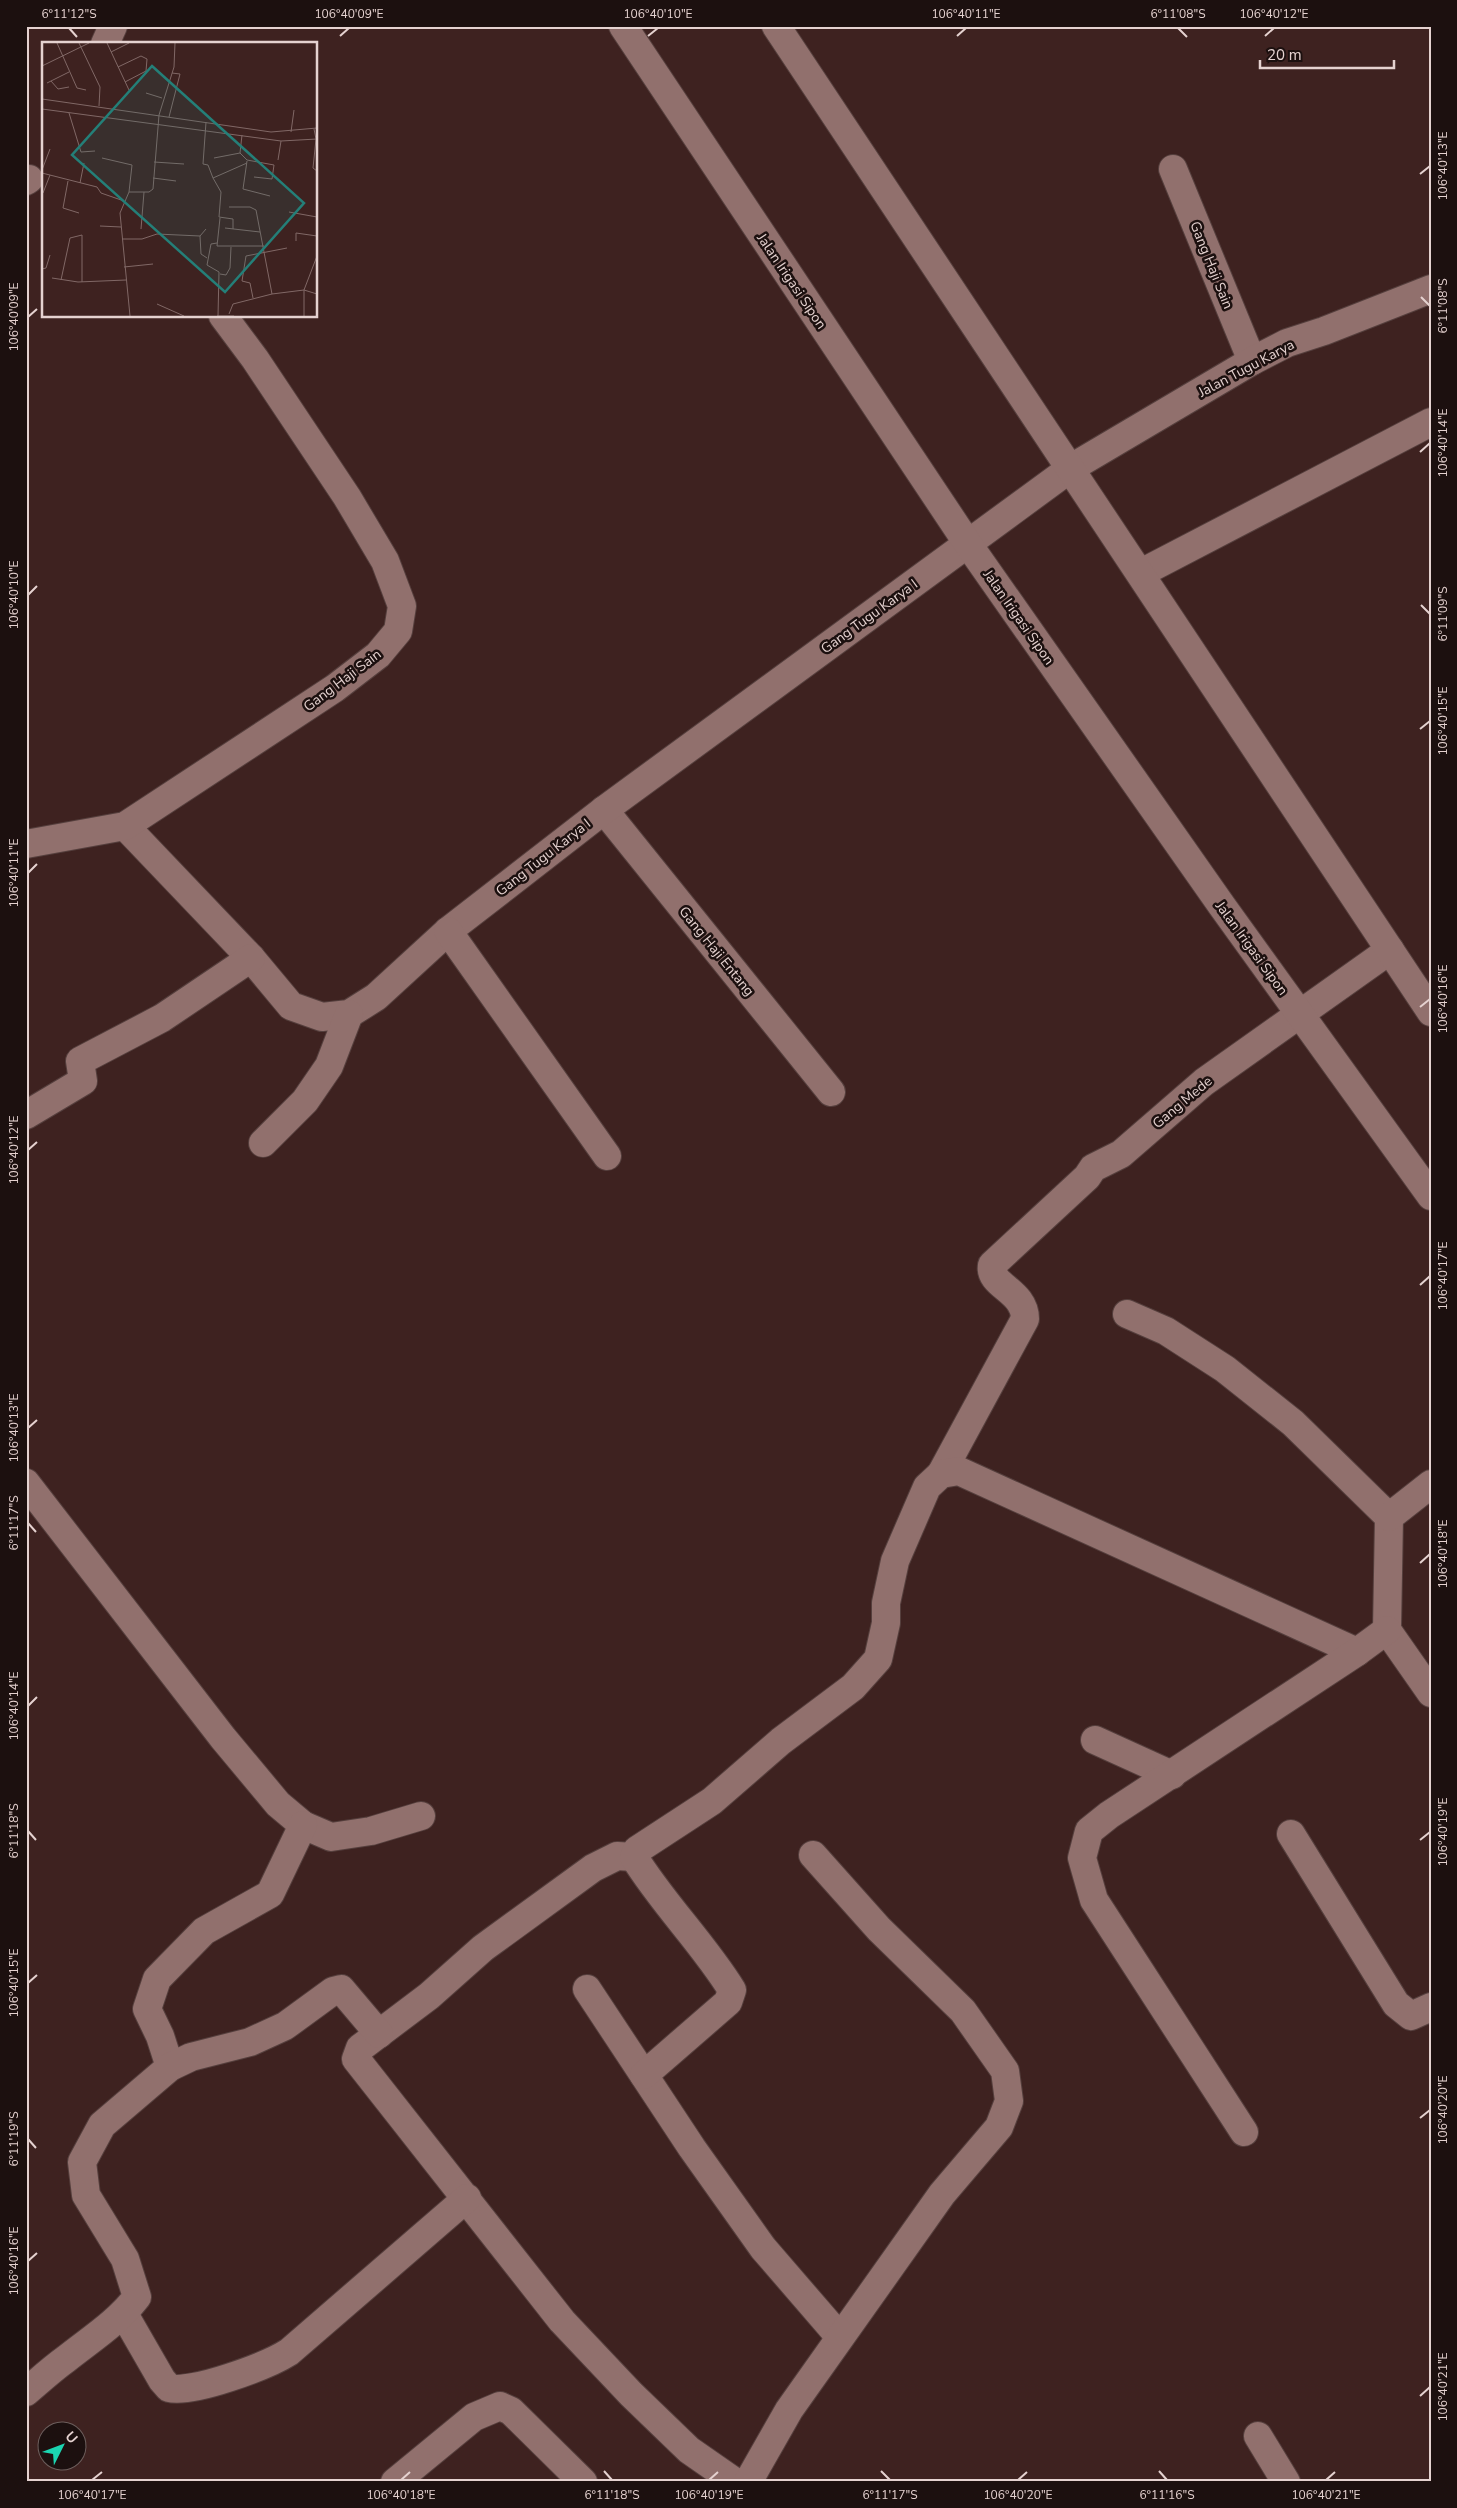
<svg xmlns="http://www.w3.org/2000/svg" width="1457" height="2508" viewBox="0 0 1457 2508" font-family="'Nunito Sans',sans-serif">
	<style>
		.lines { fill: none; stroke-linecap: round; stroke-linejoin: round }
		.street-casing { stroke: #553f3d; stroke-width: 30 }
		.secondary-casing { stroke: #553f3d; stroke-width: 30 }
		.street { stroke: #91706d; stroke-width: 28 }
		.secondary { stroke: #91706d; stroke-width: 28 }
		.ticks { fill: none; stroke: #e5d2d0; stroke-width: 2 }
		.labels { text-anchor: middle; stroke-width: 5; stroke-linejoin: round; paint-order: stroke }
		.street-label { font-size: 14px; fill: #e5d2d0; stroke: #1c100f }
		.inset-road { fill: none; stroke: #816866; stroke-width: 1 }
		.view { fill: #247f78; fill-opacity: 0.15; stroke: #247f78; stroke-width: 2.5 }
		.inset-edge { fill: none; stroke: #e5d2d0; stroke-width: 2.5 }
		.neatline { fill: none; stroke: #e5d2d0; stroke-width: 2 }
		.ticks-label { font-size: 12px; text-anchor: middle; fill: #e5d2d0 }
	</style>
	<rect width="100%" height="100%" fill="#3e2220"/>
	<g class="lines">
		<!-- street casing -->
		<g class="street-casing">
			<g id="street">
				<path d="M105,44l8,-18"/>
				<path d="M1173,169l79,192"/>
				<path d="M26,181l3,-2"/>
				<path d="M1141,573l290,-151"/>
				<path d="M604,810l227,282"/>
				<path d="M125,826l126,132 40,48 31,11 27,-3 27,-17 72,-66 156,-121 467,-342 181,-107 35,-18 37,-12 107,-42"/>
				<path d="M26,844l99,-18 210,-138 43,-33 20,-24 4,-25 -17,-45 -38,-64 -92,-138 -32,-43"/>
				<path d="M448,931l159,225"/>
				<path d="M26,1115l57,-34 -3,-20 82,-43 89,-60"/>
				<path d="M263,1143l42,-42 24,-35 20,-52"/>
				<path d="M1127,1314l39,17 59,38 68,54 96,94 -2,113 44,63"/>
				<path d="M941,1474l84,-155c0,-29 -37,-33 -33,-54l95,-88 6,-9 28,-14 83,-72 186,-132"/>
				<path d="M26,1483l197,255 55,66 25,21 28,12 40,-6 50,-15"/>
				<path d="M1389,1517l42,-33"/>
				<path d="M1095,1740l77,35"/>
				<path d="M1291,1834l105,170 15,12 20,-9"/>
				<path d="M634,1857l-17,-1 -24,12 -110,80 -54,48 -69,52 -4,11 206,262 69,73 58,56 46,32"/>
				<path d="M587,1989l105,159 71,100 76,88"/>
				<path d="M170,2067l-10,-31 -13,-27 10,-30 47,-48 66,-37 33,-69"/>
				<path d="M644,2075l84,-73 4,-12c-29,-47 -69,-86 -98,-133l3,-7 75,-49 69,-60 72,-54 25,-28 8,-36v-20l9,-42 32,-74 14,-13 18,-3 398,181"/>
				<path d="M1244,2132l-150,-232 -12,-42 7,-27 20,-16 248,-163 30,-22"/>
				<path d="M124,2314l38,66 7,8c23,6 98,-22 120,-36l178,-154"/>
				<path d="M26,2392c13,-11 26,-23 40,-33 25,-20 51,-36 71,-62l-12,-38 -39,-64 -4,-33 20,-37 68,-58 21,-10 59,-15 35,-16 48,-35 8,-2 38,45"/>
				<path d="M1258,2436l28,46"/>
				<path d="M395,2482l79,-65 26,-11 11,5 72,71"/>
				<path d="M748,2482l41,-72 153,-216 57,-67 10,-26 -4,-30 -42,-60 -84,-82 -66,-74"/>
			</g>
		</g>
		<!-- secondary casing -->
		<g class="secondary-casing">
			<g id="secondary">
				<path d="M623,26l345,518 254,362 209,290"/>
				<path d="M776,26l655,986"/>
			</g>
		</g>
		<!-- street -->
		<use href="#street" class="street"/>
		<!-- secondary -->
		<use href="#secondary" class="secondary"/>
	</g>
	<!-- ticks -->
	<path class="ticks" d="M69,28l8,9M1178,28l9,9M340,36l9,-8M648,36l10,-8M957,36l9,-8M1265,36l9,-8M1420,174l10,-8M1421,297l9,9M28,317l9,-8M1420,452l10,-9M28,595l9,-9M1421,605l9,9M1420,729l10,-8M28,873l9,-9M1420,1007l10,-8M28,1150l9,-8M1420,1285l10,-9M28,1428l9,-8M28,1523l8,9M1420,1563l10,-9M28,1706l9,-9M28,1831l8,9M1420,1840l10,-8M28,1983l9,-8M1420,2118l10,-8M28,2139l8,9M28,2261l9,-8M1420,2396l10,-9M604,2471l8,9M881,2471l9,9M1159,2471l8,9M92,2480l10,-8M401,2480l9,-8M709,2480l9,-8M1018,2480l9,-8M1326,2480l9,-8"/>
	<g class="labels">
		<!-- street labels -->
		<g class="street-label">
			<text transform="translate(1212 265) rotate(68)" y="5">Gang Haji Sain</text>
			<text transform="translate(792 281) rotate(56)" y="5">Jalan Irigasi Sipon</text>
			<text transform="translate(1246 368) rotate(-28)" y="5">Jalan Tugu Karya</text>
			<text transform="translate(869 616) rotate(-36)" y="5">Gang Tugu Karya I</text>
			<text transform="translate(1019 617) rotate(55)" y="5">Jalan Irigasi Sipon</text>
			<text transform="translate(342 680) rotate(-37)" y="5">Gang Haji Sain</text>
			<text transform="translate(543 857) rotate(-38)" y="5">Gang Tugu Karya I</text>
			<text transform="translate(1252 948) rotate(54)" y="5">Jalan Irigasi Sipon</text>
			<text transform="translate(717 951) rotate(51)" y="5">Gang Haji Entang</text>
			<text transform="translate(1182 1102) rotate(-40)" y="5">Gang Mede</text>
		</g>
	</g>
	<!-- overview -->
	<g transform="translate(42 42)">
		<rect width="275" height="275" fill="#3e2220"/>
		<path class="inset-road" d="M15,1l20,45 9,2M37,1l21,44 -1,19M65,1l22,47M69,10l18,-9M0,24l47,-23M76,25l23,-11 6,3 -1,12 -21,11M9,39l7,8 11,-2M5,41l22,-11M104,51l16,5M0,57l229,33 46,-4M0,67l239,32 36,-2M27,71l12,39 14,-1M127,75l11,-43 -8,-1M164,80l-3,42 5,1 5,13M272,87l2,10 -3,29 4,3M249,90l3,-22M198,111l2,-18M60,116l30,7 -3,27 -9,21 10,103M172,116l26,-5 7,7 27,5 -2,14 -18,-2M236,118l3,-19M205,119l-4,28 27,7M112,120l30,2M0,128l8,-21M0,131l55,14 4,6 23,8M111,136l23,3M26,139l-5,27 16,5M38,141l4,-20M87,150h20l4,-3 6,-74 15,-48 1,-24M1,151l7,-18M187,165h21l6,3 16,84M247,170l28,5M178,176l-3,28h47M58,184l21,1M183,186l35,4M99,187l3,-37M191,187v-10l-14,-2 2,-25 -8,-14 34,-15M158,194l1,18 6,4M80,197h20l15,-5 43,2 6,-7M254,199v-8l21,3M175,201l-6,1 -4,21 12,7 -1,44M82,225l29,-3M0,227l4,-1 4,-13M178,232l6,1 4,-7 1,-21M10,236l26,4 48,-2M19,238l9,-42 12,-3v47M211,256l-3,-15 -8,-2 4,-25 41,-8M115,262l27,12M187,272l4,-10 39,-10 32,-4 13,4M175,274h17M262,274v-26l13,-34"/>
		<path class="view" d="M110,24l152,137 -79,89 -153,-137z"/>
		<rect width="275" height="275" class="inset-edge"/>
	</g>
	<!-- border -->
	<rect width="1457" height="2508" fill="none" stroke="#1c100f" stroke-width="55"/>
	<!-- north arrow -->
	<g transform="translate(62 2446) rotate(48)"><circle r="24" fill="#1c100f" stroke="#6c5e5c"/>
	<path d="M0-4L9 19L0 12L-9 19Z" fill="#1bd5b1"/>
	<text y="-8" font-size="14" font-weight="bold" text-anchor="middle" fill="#e5d2d0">U</text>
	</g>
	<!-- scale -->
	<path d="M1260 60v8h134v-8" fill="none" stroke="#e5d2d0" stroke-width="2.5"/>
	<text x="1267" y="60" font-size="15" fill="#e5d2d0" stroke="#1c100f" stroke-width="4" paint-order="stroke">20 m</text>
	<rect x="28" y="28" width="1402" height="2452" class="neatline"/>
	<g class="ticks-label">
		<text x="69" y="18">6°11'12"S</text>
		<text x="349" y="18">106°40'09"E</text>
		<text x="658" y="18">106°40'10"E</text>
		<text x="966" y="18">106°40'11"E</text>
		<text x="1178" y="18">6°11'08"S</text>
		<text x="1274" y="18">106°40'12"E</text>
		<text transform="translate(1443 166) rotate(-90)" y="4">106°40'13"E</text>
		<text transform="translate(1443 306) rotate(-90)" y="4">6°11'08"S</text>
		<text transform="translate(14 317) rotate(-90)" y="4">106°40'09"E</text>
		<text transform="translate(1443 443) rotate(-90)" y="4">106°40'14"E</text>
		<text transform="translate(14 595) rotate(-90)" y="4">106°40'10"E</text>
		<text transform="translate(1443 614) rotate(-90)" y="4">6°11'09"S</text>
		<text transform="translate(1443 721) rotate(-90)" y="4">106°40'15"E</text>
		<text transform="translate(14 873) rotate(-90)" y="4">106°40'11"E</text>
		<text transform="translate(1443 999) rotate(-90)" y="4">106°40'16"E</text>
		<text transform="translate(14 1150) rotate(-90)" y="4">106°40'12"E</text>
		<text transform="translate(1443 1276) rotate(-90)" y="4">106°40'17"E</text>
		<text transform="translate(14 1428) rotate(-90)" y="4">106°40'13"E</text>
		<text transform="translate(14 1523) rotate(-90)" y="4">6°11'17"S</text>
		<text transform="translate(1443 1554) rotate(-90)" y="4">106°40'18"E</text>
		<text transform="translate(14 1706) rotate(-90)" y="4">106°40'14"E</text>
		<text transform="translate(14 1831) rotate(-90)" y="4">6°11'18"S</text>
		<text transform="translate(1443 1832) rotate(-90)" y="4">106°40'19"E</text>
		<text transform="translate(14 1983) rotate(-90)" y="4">106°40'15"E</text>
		<text transform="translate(1443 2110) rotate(-90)" y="4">106°40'20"E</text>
		<text transform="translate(14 2139) rotate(-90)" y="4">6°11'19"S</text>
		<text transform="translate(14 2261) rotate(-90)" y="4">106°40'16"E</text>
		<text transform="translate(1443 2387) rotate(-90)" y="4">106°40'21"E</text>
		<text x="92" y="2499">106°40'17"E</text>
		<text x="401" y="2499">106°40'18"E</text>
		<text x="612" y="2499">6°11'18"S</text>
		<text x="709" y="2499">106°40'19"E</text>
		<text x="890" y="2499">6°11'17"S</text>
		<text x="1018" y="2499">106°40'20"E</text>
		<text x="1167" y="2499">6°11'16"S</text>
		<text x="1326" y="2499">106°40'21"E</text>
	</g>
</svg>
